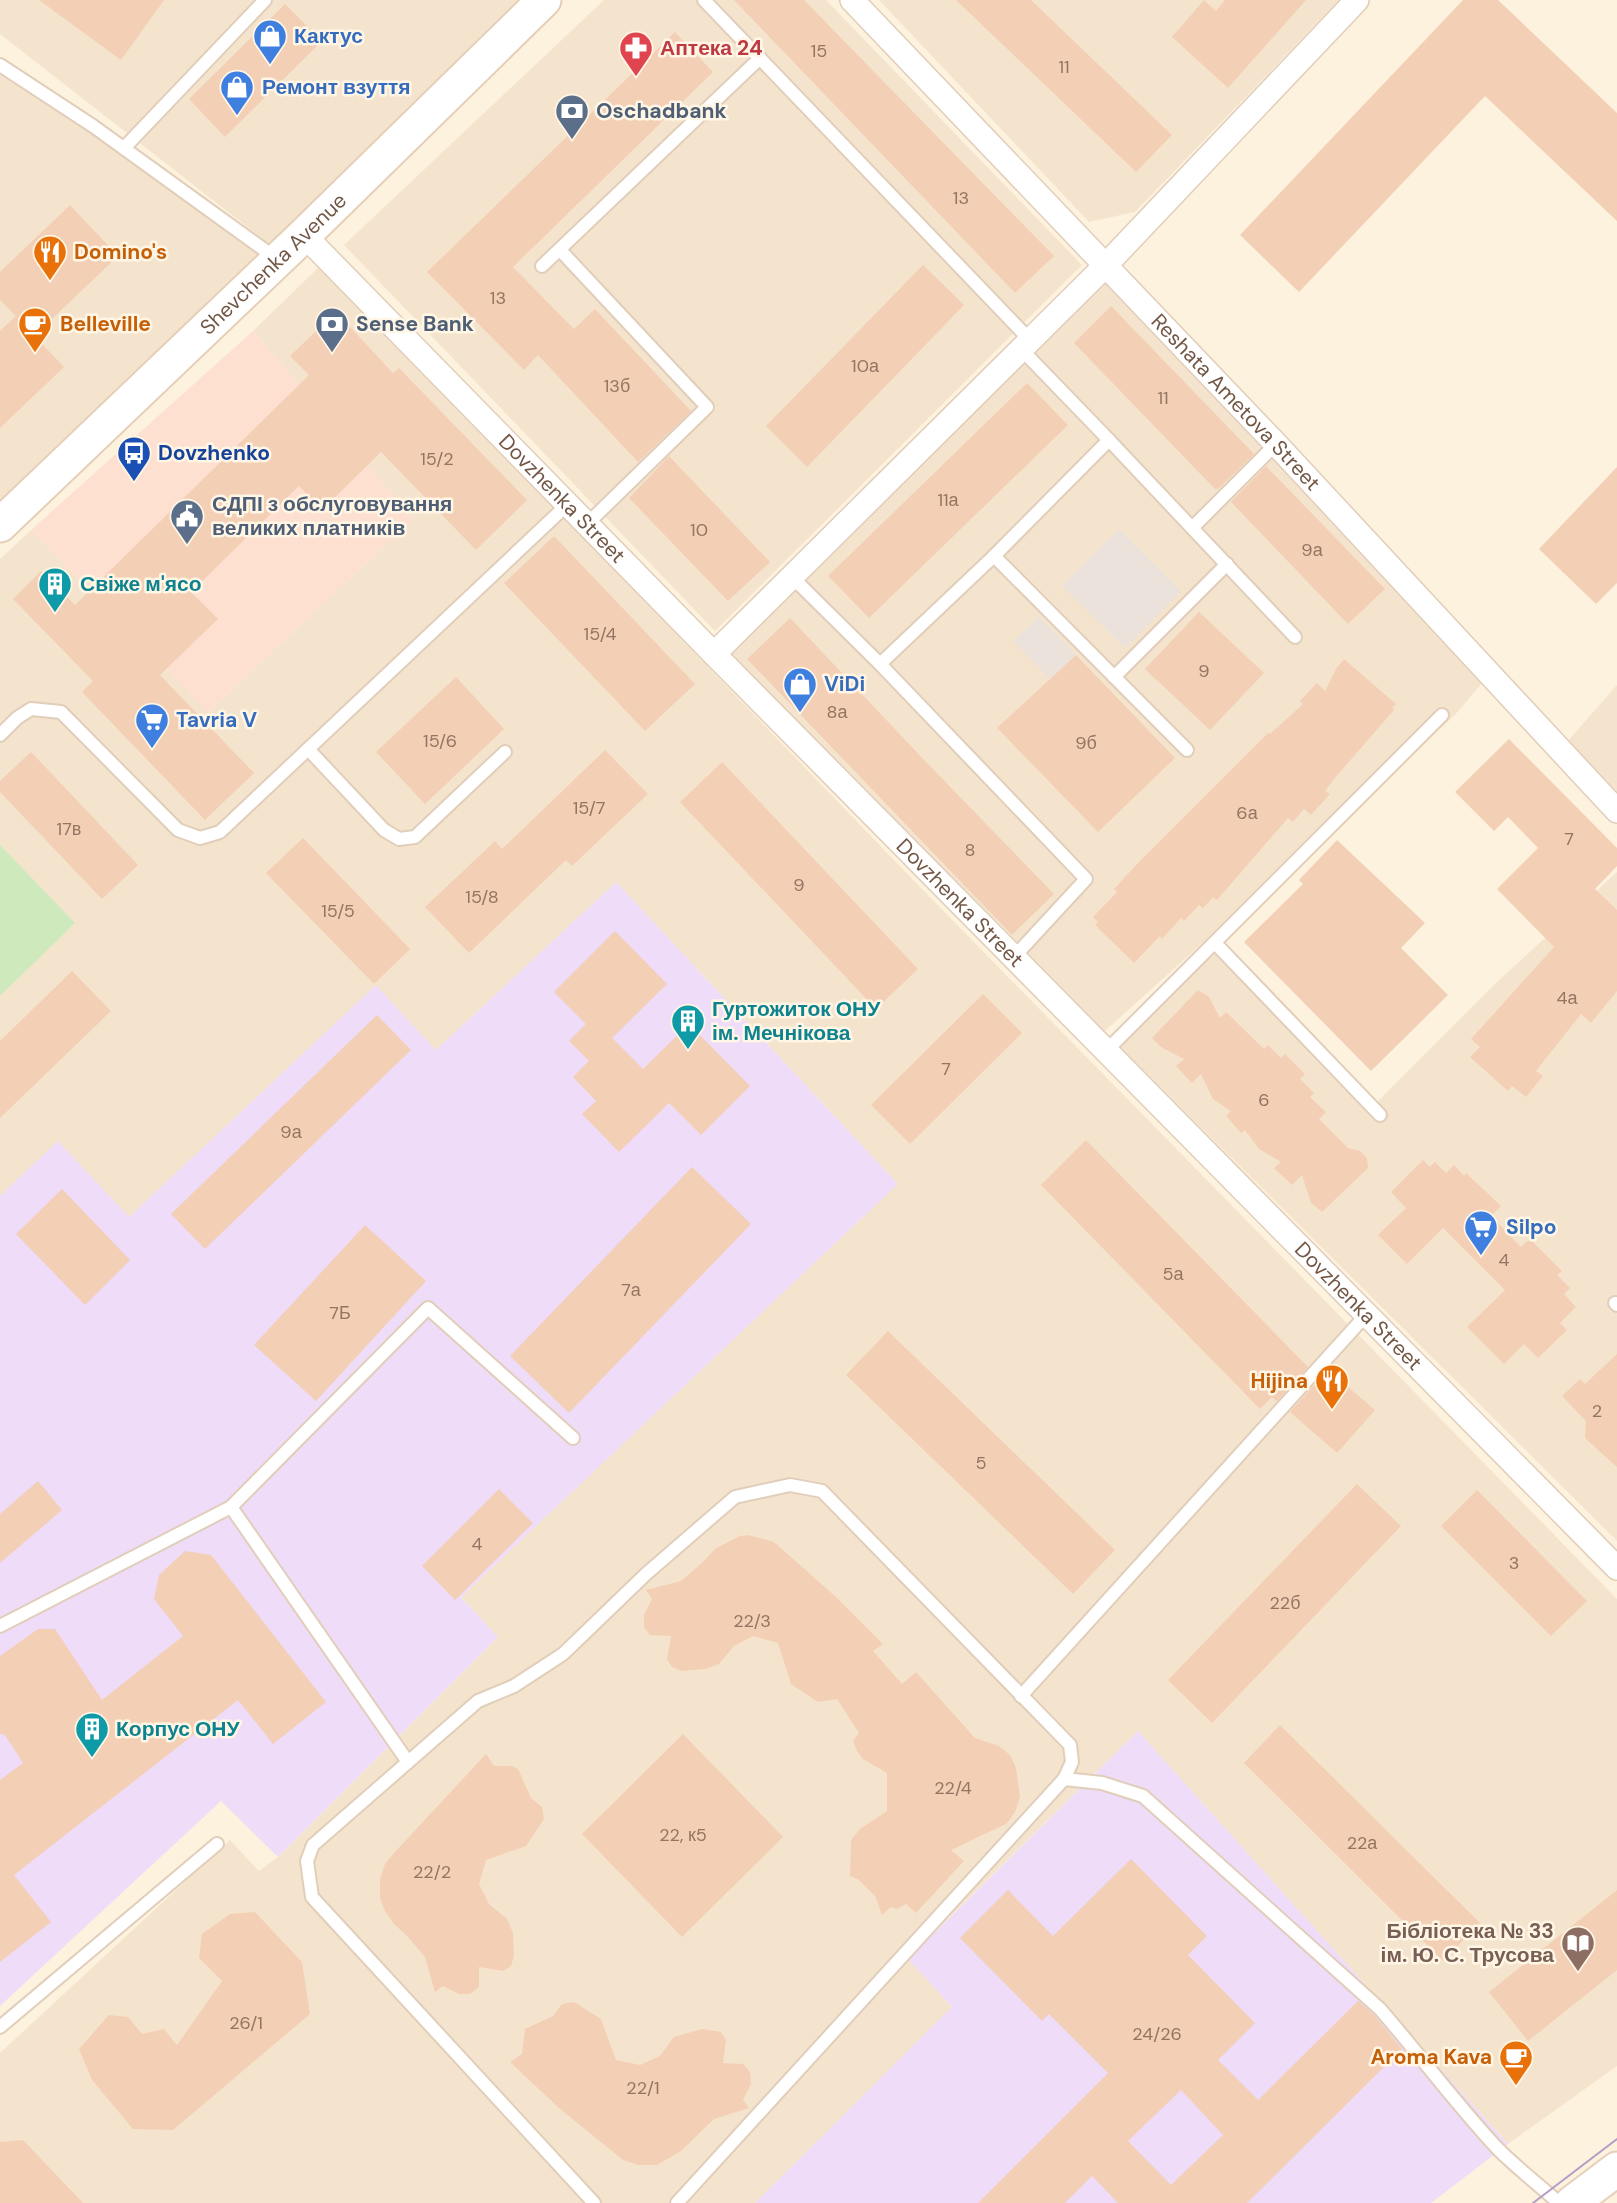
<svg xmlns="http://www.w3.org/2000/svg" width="1617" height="2203" viewBox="0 0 1617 2203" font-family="'DM Sans',sans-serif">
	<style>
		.residential { fill: #f5e4cd }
		.commercial { fill: #fee0d1 }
		.industrial { fill: #ebe3db }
		.education { fill: #efdcf9 }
		.green { fill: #ceeabd }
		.building { fill: #f3cfb5; fill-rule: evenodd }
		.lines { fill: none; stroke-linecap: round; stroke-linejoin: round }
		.lane-casing { stroke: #e1ceba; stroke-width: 16 }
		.street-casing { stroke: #e1ceba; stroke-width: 26 }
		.secondary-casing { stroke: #e6cfb8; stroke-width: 37 }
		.lane { stroke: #fff; stroke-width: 12 }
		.street { stroke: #fff; stroke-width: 23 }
		.secondary { stroke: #fff; stroke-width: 33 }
		.tram { stroke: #b49ec5; stroke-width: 2 }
		.labels { text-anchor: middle; stroke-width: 5; stroke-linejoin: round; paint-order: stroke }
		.number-label { font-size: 18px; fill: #937562 }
		.shop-label { font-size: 21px; font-weight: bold; fill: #366cbe; stroke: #fff6e5; text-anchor: start }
		.health-label { font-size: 21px; font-weight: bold; fill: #be3a42; stroke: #fff6e5; text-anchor: start }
		.service-label { font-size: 21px; font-weight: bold; fill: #4e5e75; stroke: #fff6e5; text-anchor: start }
		.food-label { font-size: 21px; font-weight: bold; fill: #c56008; stroke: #fff6e5; text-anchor: start }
		.street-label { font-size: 21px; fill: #735746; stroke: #fff6e5 }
		.transit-label { font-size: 21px; font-weight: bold; fill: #164399; stroke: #fff6e5; text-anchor: start }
		.culture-label { font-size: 21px; font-weight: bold; fill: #0d838f; stroke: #fff6e5; text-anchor: start }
		.education-label { font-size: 21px; font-weight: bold; fill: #785e54; stroke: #fff6e5; text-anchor: end }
	</style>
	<rect width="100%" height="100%" fill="#fdf2de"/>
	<!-- residential -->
	<g class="residential">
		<path d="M0,0h542l-264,251 -278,-217z"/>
		<path d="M604,0h222l256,265 -367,366 -371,-386z"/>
		<path d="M879,0h460l-204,212 -46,10z"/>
		<path d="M0,60l268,197 -268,253z"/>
		<path d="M321,265l598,621 698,713v467l-109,78 -370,-413 -230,227 44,49 -197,196h-755v-150l230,-213 29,31 19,-14 220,-220 -37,-40 437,-413 -282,-302 -180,168 -61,-64 -246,231 -71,-75 -58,54v-637l31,-29 177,182 205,-193 -160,-188z"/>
		<path d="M1104,276l385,399 -35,41 -349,315 -91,-74 -291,-303z"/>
		<path d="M1617,685v114l-50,-57z"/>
		<path d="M1617,872v669l-506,-503 95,-92 167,160 123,-123z"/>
	</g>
	<!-- commercial -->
	<path class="commercial" d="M253,331l160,188 -205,193 -177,-182z"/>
	<!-- industrial -->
	<g class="industrial">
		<path d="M1119,529l62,62 -56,57 -63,-62z"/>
		<path d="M1039,616l37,39 -26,24 -37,-38z"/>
	</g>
	<!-- education -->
	<g class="education">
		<path d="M616,882l282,302 -437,413 37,40 -220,220 -57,-56 -221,205v-810l58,-55 71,76 247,-232 60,65z"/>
		<path d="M1138,1731l370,413 -77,59h-676l197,-196 -44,-48z"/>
	</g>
	<!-- green -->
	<path class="green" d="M0,845l75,78 -75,73z"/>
	<!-- building -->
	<g class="building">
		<path d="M39,0h125l-43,60z"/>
		<path d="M734,0h70l250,256 -39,37z"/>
		<path d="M956,0h75l141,135 -36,37z"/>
		<path d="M1204,0l12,11 9,-11h81l-78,88 -56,-51z"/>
		<path d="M1463,0h35l119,113v108l-132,-125 -186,196 -59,-57z"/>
		<path d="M285,4l37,37 -97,96 -36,-38z"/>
		<path d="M675,32l38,40 -200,195 61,62 21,-20 96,102 -53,51 -100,-107 -14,15 -97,-98z"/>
		<path d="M70,205l48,51 -84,80 30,31 -64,61v-97l16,-15 -16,-16v-28z"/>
		<path d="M923,265l41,40 -157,162 -41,-41z"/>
		<path d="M1111,306l143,148 -36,35h-3l-141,-146z"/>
		<path d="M336,312l57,61 6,-5 128,132 -51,50 -95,-98 -59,58 -23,-24 -108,106 27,27 -58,56 94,98 -49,47 -123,-128 11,-11 -80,-82 28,-28 34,34 234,-230 -19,-19z"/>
		<path d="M1027,383l41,42 -199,193 -41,-42z"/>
		<path d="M669,456l101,106 -42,39 -99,-103z"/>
		<path d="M1266,466l119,123 -37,35 -117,-122z"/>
		<path d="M1617,467v116l-21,21 -57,-55z"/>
		<path d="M554,536l141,148 -50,47 -141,-148z"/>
		<path d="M1199,612l65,61 -54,57 -65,-61z"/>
		<path d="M790,618l138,146 126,130 -42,41 -265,-276z"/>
		<path d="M1076,655l99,103 -77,74 -101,-104z"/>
		<path d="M1344,659l52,45 -4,4 2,2 -60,69 -9,12 5,3 -19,21 -7,-6 -11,13 -5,-4 -71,82 -4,-3 -10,11 -4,-3 -15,16 -3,-3 -19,21 -2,-3 -26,27 -39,-38 3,-3 -5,-5 24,-25 -3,-3 25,-27 129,-129 2,1 33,-30 -3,-3 17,-18 8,8 11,-22z"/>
		<path d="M456,677l48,52 -79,75 -49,-52z"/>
		<path d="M1509,739l108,109v18l-22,23 22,21v81l-26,32 -10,-9 -45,57 7,5 -17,21 -14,-11 -4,5 -38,-34 10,-10 -9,-8 83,-92 -57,-58 41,-41 -30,-31 -14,14 -39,-39z"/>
		<path d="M605,750l43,44 -76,72 -6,-6 -97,93 -44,-46 70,-66 7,8z"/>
		<path d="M31,752l107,113 -36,34 -102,-107v-11z"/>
		<path d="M722,762l196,207 -42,40 -196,-207z"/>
		<path d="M303,838l107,111 -36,35 -108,-111z"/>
		<path d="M1337,840l88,83 -24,25 47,47 -77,76 -127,-129 59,-58 -4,-4z"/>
		<path d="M615,931l52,53 -55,54 31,31 46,-45 61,62 -49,49 -32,-32 -50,49 -37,-38 14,-13 -23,-24 16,-16 -20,-20 17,-17 -32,-32z"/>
		<path d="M72,971l39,40 -111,107v-77z"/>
		<path d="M1198,990l11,7 11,21 6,-6 38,37 4,-4 13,13 4,-4 20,20 -5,5 14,14 -4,4 16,15 -7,7 29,29 12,3 7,7 1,10 -46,44 -11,-9 -9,-28 -10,10 -18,-17 7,-6 -22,-13 -14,-19 -4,3 -15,-17 5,-5 -18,-12 -12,-25 -9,9 -16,-17 8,-7 -23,-12 -9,-9z"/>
		<path d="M983,994l39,39 -112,111 -39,-39z"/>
		<path d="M377,1015l34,35 -206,199 -34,-35z"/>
		<path d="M1086,1140l222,227 -31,34 -5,-4 -12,12 -219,-224z"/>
		<path d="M1423,1160l7,7 5,-5 11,11 8,-8 10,11 2,-3 35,33 -10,10 30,31 9,-8 32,32 -5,4 13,13 -6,6 12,13 -16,16 7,7 -29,28 -14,-14 -20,20 -37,-37 38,-37 -62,-62 -36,36 -29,-29 28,-27 -15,-16z"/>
		<path d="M692,1167l59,57 -182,189 -59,-57z"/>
		<path d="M62,1189l68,71 -45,45 -69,-71z"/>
		<path d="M365,1225l61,56 -110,120 -62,-56z"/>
		<path d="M888,1331l227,219 -42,44 -227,-219z"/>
		<path d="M1617,1354v113l-32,-29 1,-17 -24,-25 18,-17 5,5z"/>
		<path d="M1328,1370l47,40 -38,43 -47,-41z"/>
		<path d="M38,1481l24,29 -62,53v-49z"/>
		<path d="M1357,1484l44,42 -189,197 -44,-43z"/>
		<path d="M499,1489l34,34 -78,77 -33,-34z"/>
		<path d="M1477,1490l110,111 -36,35 -110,-110z"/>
		<path d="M748,1535l26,7 62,55 47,47 -10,7 29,33 14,-12 59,66 24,8 11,9 6,13 4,29 -5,15 -9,12 -55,26 13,11 -48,52 -10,-9 -9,5 -6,-2 -9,8 -7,-19 -16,-16 -9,-4 1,-36 9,-11 27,-18v-38l-24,-14 -6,-8 -4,-10 6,-8 -22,-34 -19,3 -27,-18 -13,-41 -25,-7 -19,10 -15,18 -14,5 -24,2 -9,-4 -5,-8 4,-23 -21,-1 -6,-8v-12l8,-16 -6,-9 35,-9 21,-18 13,-14 25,-13z"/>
		<path d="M185,1551l26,4 115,147 -53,42 -35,-44 -224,175 37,47 -51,40v-182l23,-17 -18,-28 -5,-1v-78l38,-27h17l47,71 81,-64 -29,-37 5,-24z"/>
		<path d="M1280,1725l200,198 -37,38 -199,-198z"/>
		<path d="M683,1734l100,103 -101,100 -100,-103z"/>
		<path d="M486,1754l8,12h18l6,3 13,29 11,9 2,12 -18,27 -40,14 -7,24 10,20 18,15 6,14 1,23 -3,10 -8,5 -24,-4v20l-9,7h-11l-16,-8 -8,6 -10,-35 -18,-21 -14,-13 -8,-12 -5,-13v-19l5,-15 9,-11z"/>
		<path d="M1131,1859l76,77 -19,19 67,68 -37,37 40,40 100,-99 16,14 28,34 -155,154h-129l-26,-27 -27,27h-87l130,-130 -59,-59 -7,7 -82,-83 48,-48 45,46zM1181,2090l42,45 -52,50 -43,-44z"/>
		<path d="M1617,1890v80l-89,71 -39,-49z"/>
		<path d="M255,1912l47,50 8,52 -137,116 -40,-1 -41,-49 -13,-31 30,-34 19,2 14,17 22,-5 13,16 45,-64 -23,-23 3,-24 28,-20z"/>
		<path d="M574,2002l27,17 15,41 24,5 20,-9 14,-19 28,-8 19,3 5,8 -3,23 20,1 7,8 1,12 -8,16 6,8 -35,11 -33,32 -24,14h-19l-15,-5 -64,-52 -49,-46 12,-8 3,-25 28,-13 9,-12z"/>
		<path d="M23,2140l60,63h-83v-61z"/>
	</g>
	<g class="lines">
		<!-- lane casing -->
		<g class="lane-casing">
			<g id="lane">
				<path d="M704,0l326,340"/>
				<path d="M0,65l93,61 184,133"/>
				<path d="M124,148l141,-148"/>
				<path d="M560,250l147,157 -120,117"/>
				<path d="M542,266l218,-208"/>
				<path d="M1021,349l88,91 -115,116 193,194"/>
				<path d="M1109,440l186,197"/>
				<path d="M1192,528l84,-84"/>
				<path d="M994,556l-114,108 206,215 -72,78"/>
				<path d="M792,577l88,87"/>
				<path d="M1114,677l113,-113"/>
				<path d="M0,735l17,-17 14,-9 30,3 117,118 22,8 20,-6 348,-328"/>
				<path d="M308,749l76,81 15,9 16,-2 90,-85"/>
				<path d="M1215,943l165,172"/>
				<path d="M1106,1051l336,-336"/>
				<path d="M1615,1303l2,2"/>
				<path d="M231,1507l177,255"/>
				<path d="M0,1626l231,-119 197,-199 145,130"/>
				<path d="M1021,1696l346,-382"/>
				<path d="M1064,1779l38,4 41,13 237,213c40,46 76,95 118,140 19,19 41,36 61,54"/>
				<path d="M0,2027l217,-183"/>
				<path d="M594,2203l-282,-306 -5,-36 6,-16 165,-144 36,-15 49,-32 83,-80 89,-77 55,-12 32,6 248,254 2,17 -8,17 -387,424"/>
			</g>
		</g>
		<!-- street casing -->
		<g class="street-casing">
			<g id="street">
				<path id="s1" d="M852,0l424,444 341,367"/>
				<path id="s2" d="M304,235l410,419 903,914"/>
				<path d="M714,654l391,-388 252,-266"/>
			</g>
		</g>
		<!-- secondary casing -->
		<g class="secondary-casing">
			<g id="secondary">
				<path id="s3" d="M0,525l304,-290 240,-235"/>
				<path d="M1572,2203l45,-34"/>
			</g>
		</g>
		<!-- lane -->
		<use href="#lane" class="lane"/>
		<!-- street -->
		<use href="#street" class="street"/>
		<!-- secondary -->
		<use href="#secondary" class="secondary"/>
		<!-- tram -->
		<path class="tram" d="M1533,2203l84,-64"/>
	</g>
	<!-- icons -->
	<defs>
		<g id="shop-pin" transform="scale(1.75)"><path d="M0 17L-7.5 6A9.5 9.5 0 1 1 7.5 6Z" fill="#3f7fe0" stroke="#fff6e5"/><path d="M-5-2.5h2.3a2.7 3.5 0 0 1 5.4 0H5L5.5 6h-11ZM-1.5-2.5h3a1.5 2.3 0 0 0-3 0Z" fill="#fff"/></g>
		<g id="pharmacy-pin" transform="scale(1.75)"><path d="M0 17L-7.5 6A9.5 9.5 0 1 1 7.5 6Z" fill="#e0444e" stroke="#fff6e5"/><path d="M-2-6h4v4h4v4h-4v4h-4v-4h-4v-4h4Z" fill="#fff"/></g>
		<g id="bank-pin" transform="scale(1.75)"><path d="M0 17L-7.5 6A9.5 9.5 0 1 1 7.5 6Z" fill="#5c6f8a" stroke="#fff6e5"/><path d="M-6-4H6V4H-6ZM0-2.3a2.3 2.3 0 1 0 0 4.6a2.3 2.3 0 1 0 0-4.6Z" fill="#fff"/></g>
		<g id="restaurant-pin" transform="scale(1.75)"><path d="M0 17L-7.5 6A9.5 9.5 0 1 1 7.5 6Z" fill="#e8710a" stroke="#fff6e5"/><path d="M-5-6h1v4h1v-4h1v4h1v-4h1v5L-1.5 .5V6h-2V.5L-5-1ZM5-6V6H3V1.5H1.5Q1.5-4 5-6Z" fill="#fff"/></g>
		<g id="cafe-pin" transform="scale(1.75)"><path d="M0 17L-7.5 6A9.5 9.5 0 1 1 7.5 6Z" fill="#e8710a" stroke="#fff6e5"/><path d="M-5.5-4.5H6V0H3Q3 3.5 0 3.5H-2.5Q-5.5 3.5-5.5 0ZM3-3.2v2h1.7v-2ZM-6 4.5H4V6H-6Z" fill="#fff"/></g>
		<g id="bus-pin" transform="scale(1.75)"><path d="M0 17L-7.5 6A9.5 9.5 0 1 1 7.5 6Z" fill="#1a4fb4" stroke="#fff6e5"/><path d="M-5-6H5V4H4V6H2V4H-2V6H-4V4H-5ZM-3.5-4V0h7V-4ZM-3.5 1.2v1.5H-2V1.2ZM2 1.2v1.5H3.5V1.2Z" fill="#fff"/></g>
		<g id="civic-pin" transform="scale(1.75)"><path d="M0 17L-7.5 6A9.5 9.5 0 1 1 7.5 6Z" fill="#5c6f8a" stroke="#fff6e5"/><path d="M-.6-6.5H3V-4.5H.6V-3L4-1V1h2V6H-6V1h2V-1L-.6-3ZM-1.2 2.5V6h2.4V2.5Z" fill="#fff"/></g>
		<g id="building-pin" transform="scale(1.75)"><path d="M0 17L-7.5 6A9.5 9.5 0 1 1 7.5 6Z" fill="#0f9aa8" stroke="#fff6e5"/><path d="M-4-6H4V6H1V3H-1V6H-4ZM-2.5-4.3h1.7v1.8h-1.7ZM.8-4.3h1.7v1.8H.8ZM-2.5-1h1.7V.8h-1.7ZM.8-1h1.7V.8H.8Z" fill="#fff"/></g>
		<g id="supermarket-pin" transform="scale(1.75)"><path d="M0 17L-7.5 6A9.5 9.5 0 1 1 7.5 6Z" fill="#3f7fe0" stroke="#fff6e5"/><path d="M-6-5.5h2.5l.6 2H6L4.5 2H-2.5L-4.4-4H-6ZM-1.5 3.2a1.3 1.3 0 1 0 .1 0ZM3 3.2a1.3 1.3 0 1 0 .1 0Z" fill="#fff"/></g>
		<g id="library-pin" transform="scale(1.75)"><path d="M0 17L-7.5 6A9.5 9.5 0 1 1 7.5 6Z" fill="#8d6e63" stroke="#fff6e5"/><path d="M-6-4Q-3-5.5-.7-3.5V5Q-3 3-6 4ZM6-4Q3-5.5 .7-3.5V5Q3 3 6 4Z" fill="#fff"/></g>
	</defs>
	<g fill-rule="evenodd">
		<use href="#shop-pin" x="270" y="36"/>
		<use href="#pharmacy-pin" x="636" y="48"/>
		<use href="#shop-pin" x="237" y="87"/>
		<use href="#bank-pin" x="572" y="111"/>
		<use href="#restaurant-pin" x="50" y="252"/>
		<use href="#cafe-pin" x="35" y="324"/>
		<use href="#bank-pin" x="332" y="324"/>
		<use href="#bus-pin" x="134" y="453"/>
		<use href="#civic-pin" x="187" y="516"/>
		<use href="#building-pin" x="55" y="584"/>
		<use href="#shop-pin" x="800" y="684"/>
		<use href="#supermarket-pin" x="152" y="720"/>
		<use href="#building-pin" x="688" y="1021"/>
		<use href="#supermarket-pin" x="1481" y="1227"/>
		<use href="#restaurant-pin" x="1332" y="1381"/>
		<use href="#building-pin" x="92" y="1729"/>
		<use href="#library-pin" x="1578" y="1943"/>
		<use href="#cafe-pin" x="1516" y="2057"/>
	</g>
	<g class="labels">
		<!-- number labels -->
		<g class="number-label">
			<text x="819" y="57">15</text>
			<text x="1064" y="73">11</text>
			<text x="961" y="204">13</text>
			<text x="498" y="304">13</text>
			<text x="865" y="372">10а</text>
			<text x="617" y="392">13б</text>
			<text x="1163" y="404">11</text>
			<text x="437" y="465">15/2</text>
			<text x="948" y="506">11а</text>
			<text x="699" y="536">10</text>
			<text x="1312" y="556">9а</text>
			<text x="600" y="640">15/4</text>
			<text x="1204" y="677">9</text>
			<text x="837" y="718">8а</text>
			<text x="440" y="747">15/6</text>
			<text x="1086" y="749">9б</text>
			<text x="589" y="814">15/7</text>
			<text x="1247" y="819">6а</text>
			<text x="69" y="835">17в</text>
			<text x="1569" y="845">7</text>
			<text x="970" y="856">8</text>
			<text x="799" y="891">9</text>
			<text x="482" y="903">15/8</text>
			<text x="338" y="917">15/5</text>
			<text x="1567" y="1004">4а</text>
			<text x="946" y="1075">7</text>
			<text x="1264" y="1106">6</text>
			<text x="291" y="1138">9а</text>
			<text x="1504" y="1266">4</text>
			<text x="1173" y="1280">5а</text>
			<text x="631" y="1296">7а</text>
			<text x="340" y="1319">7Б</text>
			<text x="1597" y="1417">2</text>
			<text x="981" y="1469">5</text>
			<text x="477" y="1550">4</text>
			<text x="1514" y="1569">3</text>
			<text x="1285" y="1609">22б</text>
			<text x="752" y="1627">22/3</text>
			<text x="953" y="1794">22/4</text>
			<text x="683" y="1841">22, к5</text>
			<text x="1362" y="1849">22а</text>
			<text x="432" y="1878">22/2</text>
			<text x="246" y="2029">26/1</text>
			<text x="1157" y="2040">24/26</text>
			<text x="643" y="2094">22/1</text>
		</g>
		<!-- shop labels -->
		<g class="shop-label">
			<text x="294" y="43">Кактус</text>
			<text x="262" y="94">Ремонт взуття</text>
			<text x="824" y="691">ViDi</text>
			<text x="176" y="727">Tavria V</text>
			<text x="1506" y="1234">Silpo</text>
		</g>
		<!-- health labels -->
		<g class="health-label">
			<text x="660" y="55">Аптека 24</text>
		</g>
		<!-- service labels -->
		<g class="service-label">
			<text x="596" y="118">Oschadbank</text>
			<text x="356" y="331">Sense Bank</text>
			<text x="212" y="511">СДПІ з обслуговування<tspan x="212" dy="24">великих платників</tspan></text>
		</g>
		<!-- food labels -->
		<g class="food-label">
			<text x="74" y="259">Domino's</text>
			<text x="60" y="331">Belleville</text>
			<text x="1308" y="1388" text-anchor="end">Hijina</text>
			<text x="1492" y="2064" text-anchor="end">Aroma Kava</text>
		</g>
		<!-- street labels -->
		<g class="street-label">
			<text dy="7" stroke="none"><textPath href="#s3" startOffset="378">Shevchenka Avenue</textPath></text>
			<text dy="7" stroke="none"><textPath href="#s1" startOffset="556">Reshata Ametova Street</textPath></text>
			<text dy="7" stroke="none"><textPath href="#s2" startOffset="369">Dovzhenka Street</textPath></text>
			<text dy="7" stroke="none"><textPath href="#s2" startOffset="936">Dovzhenka Street</textPath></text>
			<text dy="7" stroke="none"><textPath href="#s2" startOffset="1503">Dovzhenka Street</textPath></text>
		</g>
		<!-- transit labels -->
		<g class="transit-label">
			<text x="158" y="460">Dovzhenko</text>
		</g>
		<!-- culture labels -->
		<g class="culture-label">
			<text x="80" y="591">Свіже м'ясо</text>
			<text x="712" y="1016">Гуртожиток ОНУ<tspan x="712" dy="24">ім. Мечнікова</tspan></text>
			<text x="116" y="1736">Корпус ОНУ</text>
		</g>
		<!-- education labels -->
		<g class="education-label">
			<text x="1554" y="1938">Бібліотека № 33<tspan x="1554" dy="24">ім. Ю. С. Трусова</tspan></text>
		</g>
	</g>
</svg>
